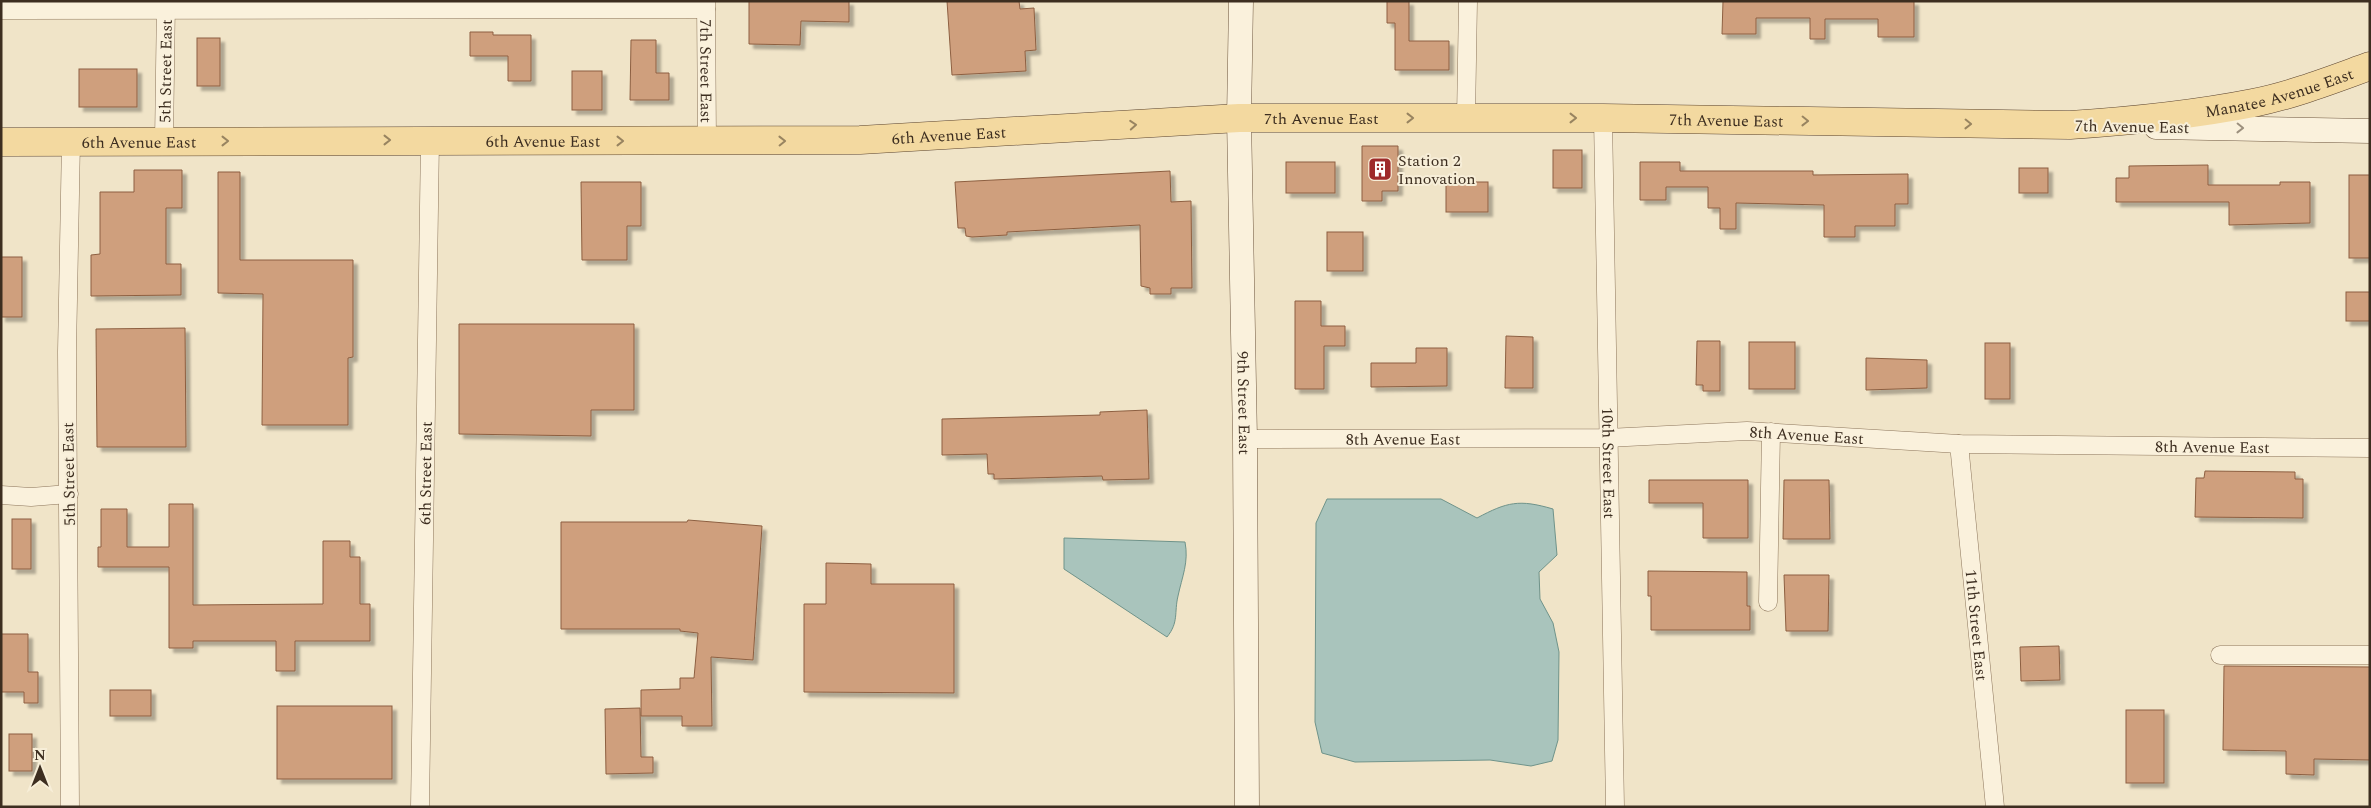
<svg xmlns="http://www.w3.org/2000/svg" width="2371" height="808" viewBox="0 0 2371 808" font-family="Spectral,serif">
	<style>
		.water { fill: #a9c4bc; stroke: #6f938a }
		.building { fill: #cf9f7d; stroke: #8d5f41; filter: url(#shadow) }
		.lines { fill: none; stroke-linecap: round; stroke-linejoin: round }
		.street-casing { stroke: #8d765c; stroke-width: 19 }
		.secondary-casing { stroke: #6f573f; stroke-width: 25 }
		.primary-casing { stroke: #5b4430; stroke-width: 29 }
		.street { stroke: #faf1dc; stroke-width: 18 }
		.secondary { stroke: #faf1dc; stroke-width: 24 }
		.primary { stroke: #f3d9a0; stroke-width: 28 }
		.oneway { stroke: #988460 }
		.oneway2 { stroke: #9c907e }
		.labels { text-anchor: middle; stroke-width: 4; stroke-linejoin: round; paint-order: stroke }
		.street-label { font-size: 16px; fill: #3d2e20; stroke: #f7eed8 }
		.poi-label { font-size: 16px; fill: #3d2e20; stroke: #f7eed8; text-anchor: start }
	</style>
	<defs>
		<filter id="shadow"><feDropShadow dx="4.5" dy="4.5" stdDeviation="1" flood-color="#0004"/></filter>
	</defs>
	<rect width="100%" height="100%" fill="#f0e4c8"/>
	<!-- water -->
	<g class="water">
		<path d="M1327,499h114l36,19c30,-16 42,-19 76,-9l4,46 -18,17 1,27 13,24 6,29 -1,88 -6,21 -21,5 -41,-6 -135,2 -33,-9 -7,-31 1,-199z"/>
		<path d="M1064,538l121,4c4,20 -3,35 -7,54 -4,17 1,26 -11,41l-103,-68z"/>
	</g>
	<!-- building -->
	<g class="building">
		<path d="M749,1h100v21l-48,-1 -1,24 -51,-1z"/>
		<path d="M947,1h72l1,8 14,-1 2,42 -11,1 1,20 -74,4z"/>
		<path d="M1387,1h22v40h40v29h-54v-47h-8z"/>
		<path d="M1723,1h191v36h-36v-18h-53v20h-15v-21h-54v16h-34z"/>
		<path d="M470,32h23v3h38v46h-23v-25h-38z"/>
		<rect x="197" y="38" width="23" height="48"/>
		<path d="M631,40h25v33h13v27h-39z"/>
		<rect x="79" y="69" width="58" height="38"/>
		<rect x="572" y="71" width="30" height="39"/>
		<path d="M1362,146h36v45h-16v10h-20z"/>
		<rect x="1553" y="150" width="29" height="38"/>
		<rect x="1286" y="162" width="49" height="31"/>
		<path d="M1640,162h40v9h133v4l95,-1v30h-13v22h-40v11h-31v-32l-88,-2v26h-16v-21h-12v-21h-42v13h-26z"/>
		<path d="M2208,165v20h72v-3h30v41l-81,2v-23h-113v-24h13v-12z"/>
		<rect x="2019" y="168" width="29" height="25"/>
		<path d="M134,170h48v38h-16v56h15v31l-90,1v-41l9,-1v-62h34z"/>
		<path d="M1170,171l1,31 20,-1 1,87h-21v6h-21v-6l-9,-2 -1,-61 -133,7v3l-35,2 -6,-1 -1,-8h-7l-3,-46z"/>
		<path d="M218,172h22v88h113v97l-5,1v67h-86l1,-131 -45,-1z"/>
		<rect x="2349" y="175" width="21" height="83"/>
		<path d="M581,182h60v44h-14v34h-45z"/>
		<rect x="1446" y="182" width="42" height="30"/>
		<rect x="1327" y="232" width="36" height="39"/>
		<rect x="1" y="257" width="21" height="60"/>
		<rect x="2346" y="292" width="24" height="29"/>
		<path d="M1295,301h26v25h24v20h-21v43h-29z"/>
		<path d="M459,324h175v86h-43v26l-132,-2z"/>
		<path d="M185,328l1,119h-89l-1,-118z"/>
		<path d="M1506,336l27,1v51h-28z"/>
		<path d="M1697,341h23v50h-17v-6h-7z"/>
		<rect x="1749" y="342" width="46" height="47"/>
		<rect x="1985" y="343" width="25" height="56"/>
		<path d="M1416,348h31v38l-76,1v-24h45z"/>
		<path d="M1866,358l61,2v28l-61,2z"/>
		<path d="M1147,410l2,69 -46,1 -1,-4 -108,3v-5h-6l-1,-20 -45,1v-36l158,-4v-3z"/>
		<path d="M2205,471l90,1v7h8v39l-108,-1 1,-39h8z"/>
		<path d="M1649,480h99v58h-45v-35h-54z"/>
		<path d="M1784,480h45l1,59h-47z"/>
		<path d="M169,504h24v101l130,-1v-63h27v16h10v47h10v37h-75v30h-19v-30h-83v7h-24v-81h-71v-20h3v-38h26v38h42z"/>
		<rect x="12" y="519" width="19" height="50"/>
		<path d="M688,520l74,6 -9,134 -42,-3 1,69h-30v-10h-41v-26l39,-1v-11h14l4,-45 -18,-2v-2h-119v-107h126z"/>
		<path d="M826,563l45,1v20h83v109l-150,-1v-88h22z"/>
		<path d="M1648,571l99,1v34h3v24h-99v-34h-3z"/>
		<path d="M1784,575h45l-1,56h-42z"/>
		<path d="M1,634h27v38h10v31h-14v-11h-23z"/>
		<path d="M2059,646l1,34 -39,1 -1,-34z"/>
		<path d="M2224,666l146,1v93l-56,-1v16l-28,-1v-23l-63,-1z"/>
		<rect x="110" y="690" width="41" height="26"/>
		<rect x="277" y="706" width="115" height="73"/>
		<path d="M640,708l1,49h12v16l-47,1 -1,-65z"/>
		<rect x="2126" y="710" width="38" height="73"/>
		<rect x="9" y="734" width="23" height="37"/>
	</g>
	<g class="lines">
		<!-- street casing -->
		<g class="street-casing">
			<g id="street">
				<path id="s1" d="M706,1l1,141"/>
				<path d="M1,10l705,-1"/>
				<path d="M1466,118l2,-117"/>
				<path id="s2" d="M1603,118l12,689"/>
				<path id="s3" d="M164,141l2,-140"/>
				<path id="s4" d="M1245,439l362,-1 140,-7 212,13 411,4"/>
				<path id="s5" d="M1959,444l36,363"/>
				<path d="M1,495l30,2 38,-3"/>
				<path d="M1768,602l3,-170"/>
				<path d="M2220,655h150"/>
				<path d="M70,807l-3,-455 4,-211"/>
				<path id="s6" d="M420,807l10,-667"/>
			</g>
		</g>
		<!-- secondary casing -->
		<g class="secondary-casing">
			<g id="secondary">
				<path id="s7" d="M1241,1l-2,117 6,321 2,368"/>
				<path d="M2156,127l214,4"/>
			</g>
		</g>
		<!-- primary casing -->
		<g class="primary-casing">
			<g id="primary">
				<path id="s8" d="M1,142l859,-2 379,-22h364l467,7c61,-4 122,-10 183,-22 40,-8 78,-23 117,-37"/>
			</g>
		</g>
		<!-- street -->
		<use href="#street" class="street"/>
		<!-- secondary -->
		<use href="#secondary" class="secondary"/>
		<!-- primary -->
		<use href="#primary" class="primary"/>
	</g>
	<!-- one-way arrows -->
	<defs><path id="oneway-chevron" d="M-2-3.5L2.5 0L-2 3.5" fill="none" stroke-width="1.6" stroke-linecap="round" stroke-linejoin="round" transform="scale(1.25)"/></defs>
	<g class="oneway">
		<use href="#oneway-chevron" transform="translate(1410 118)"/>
		<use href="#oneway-chevron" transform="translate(1573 118)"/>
		<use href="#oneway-chevron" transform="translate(1805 121) rotate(1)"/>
		<use href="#oneway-chevron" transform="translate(1968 124) rotate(1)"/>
		<use href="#oneway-chevron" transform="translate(1133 125) rotate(-4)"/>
		<use href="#oneway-chevron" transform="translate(387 140)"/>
		<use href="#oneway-chevron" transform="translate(225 141)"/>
		<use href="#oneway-chevron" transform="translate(620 141)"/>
		<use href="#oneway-chevron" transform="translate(782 141) rotate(-1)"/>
	</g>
	<use class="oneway2" href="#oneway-chevron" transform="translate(2240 128) rotate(1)"/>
	<!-- icons -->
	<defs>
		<g id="building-square" transform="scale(1.25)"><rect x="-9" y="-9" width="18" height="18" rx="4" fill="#9e2a2b" stroke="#f7eed8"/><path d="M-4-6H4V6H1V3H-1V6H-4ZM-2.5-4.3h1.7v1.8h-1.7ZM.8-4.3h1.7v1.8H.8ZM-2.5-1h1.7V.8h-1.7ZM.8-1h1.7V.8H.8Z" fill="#fff"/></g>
	</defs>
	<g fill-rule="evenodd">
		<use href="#building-square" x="1380" y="169"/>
	</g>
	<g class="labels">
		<!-- street labels -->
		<g class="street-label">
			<text dy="6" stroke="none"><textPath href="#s3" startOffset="70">5th Street East</textPath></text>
			<text dy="6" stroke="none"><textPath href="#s1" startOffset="70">7th Street East</textPath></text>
			<text dy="6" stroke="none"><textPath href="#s8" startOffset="2282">Manatee Avenue East</textPath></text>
			<text dy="6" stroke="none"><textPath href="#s8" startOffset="1321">7th Avenue East</textPath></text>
			<text dy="6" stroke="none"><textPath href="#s8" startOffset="1726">7th Avenue East</textPath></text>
			<text transform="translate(2132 126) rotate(1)" y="6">7th Avenue East</text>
			<text dy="6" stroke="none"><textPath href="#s8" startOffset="948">6th Avenue East</textPath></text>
			<text dy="6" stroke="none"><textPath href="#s8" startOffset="542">6th Avenue East</textPath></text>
			<text dy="6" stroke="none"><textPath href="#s8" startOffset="138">6th Avenue East</textPath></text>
			<text dy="6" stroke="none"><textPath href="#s7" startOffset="402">9th Street East</textPath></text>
			<text dy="6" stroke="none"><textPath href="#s4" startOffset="562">8th Avenue East</textPath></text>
			<text dy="6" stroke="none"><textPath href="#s4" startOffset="158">8th Avenue East</textPath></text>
			<text dy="6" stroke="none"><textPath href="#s4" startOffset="968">8th Avenue East</textPath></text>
			<text dy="6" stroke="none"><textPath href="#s2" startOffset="345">10th Street East</textPath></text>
			<text transform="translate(68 474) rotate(-91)" y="6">5th Street East</text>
			<text dy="6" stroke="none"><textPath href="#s6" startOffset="334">6th Street East</textPath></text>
			<text dy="6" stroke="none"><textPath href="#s5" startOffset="182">11th Street East</textPath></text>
		</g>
		<!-- poi labels -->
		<g class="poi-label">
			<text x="1398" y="166">Station 2<tspan x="1398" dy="18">Innovation</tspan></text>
		</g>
	</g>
	<!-- border -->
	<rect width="2371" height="808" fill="none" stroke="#3d2e20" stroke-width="5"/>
	<!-- north arrow -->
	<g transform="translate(40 768)" stroke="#f7eed8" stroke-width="4" paint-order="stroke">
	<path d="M0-4L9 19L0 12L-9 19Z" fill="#3d2e20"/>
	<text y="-8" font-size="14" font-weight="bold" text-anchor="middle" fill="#3d2e20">N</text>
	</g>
</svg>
